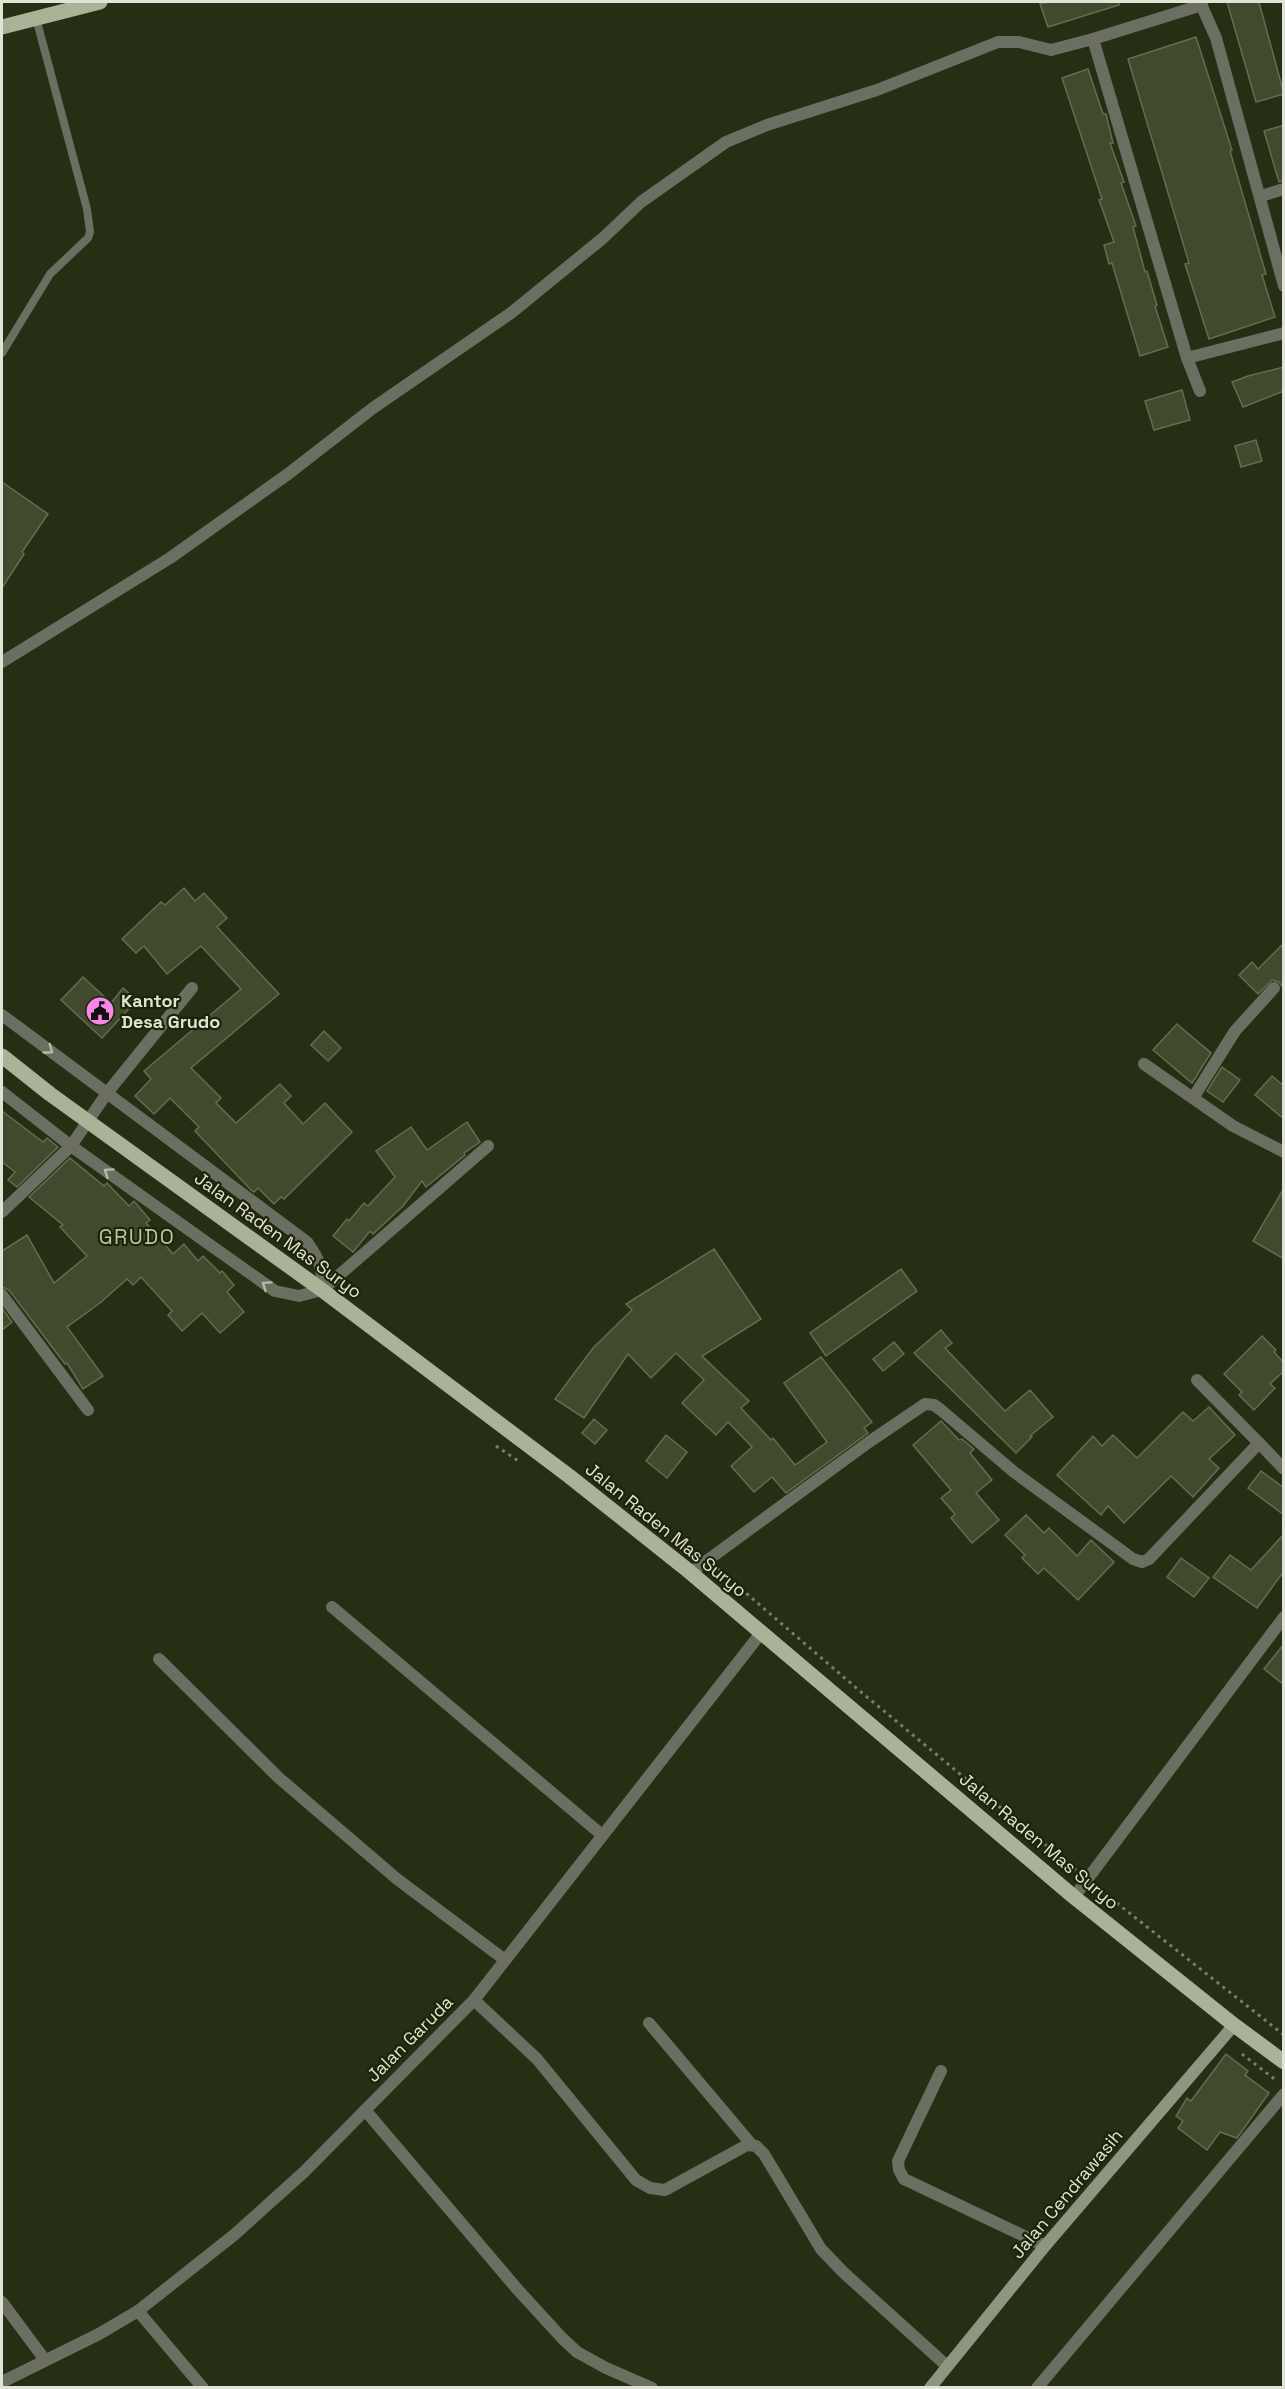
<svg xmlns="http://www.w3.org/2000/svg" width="1285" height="2389" viewBox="0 0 1285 2389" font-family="'Space Grotesk',sans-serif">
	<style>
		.building { fill: #424a2e; stroke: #636d4f; stroke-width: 1.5 }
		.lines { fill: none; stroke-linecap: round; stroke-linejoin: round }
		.path { stroke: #79806a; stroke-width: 3; stroke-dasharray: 3 4.5; stroke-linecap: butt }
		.lane { stroke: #6a6f61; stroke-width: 8 }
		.street { stroke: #6a6f61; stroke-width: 12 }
		.secondary { stroke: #8e9580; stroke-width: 12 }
		.primary { stroke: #aab397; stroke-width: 15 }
		.oneway { stroke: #b6bbac }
		.labels { text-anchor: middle; stroke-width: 4.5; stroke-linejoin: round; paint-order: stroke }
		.poi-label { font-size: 18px; font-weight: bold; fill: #dfe4d4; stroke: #1d2409; text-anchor: start }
		.street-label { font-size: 18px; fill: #dfe4d4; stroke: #1d2409 }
		.quarter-label { font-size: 21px; letter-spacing: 1.5px; fill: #bac5a4; stroke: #1d2409 }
	</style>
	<rect width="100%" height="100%" fill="#262e13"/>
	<!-- building -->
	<g class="building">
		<path d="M1048,2h71v3l-71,22 -8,-23z"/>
		<path d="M1227,2h32l25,92 -28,8z"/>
		<path d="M1196,37l36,113 -2,1 36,123 -4,1 13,42 -66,22 -24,-75 4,-1 -61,-204z"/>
		<path d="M1088,69l15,45h3l7,29h-3l14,39 -3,1 15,43 -3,1 12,45 2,-1 10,34 -2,1 13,41 -28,9 -28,-93 -3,1 -5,-19 10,-3 -15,-42 3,-1 -40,-121z"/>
		<path d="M1284,125v56l-5,1 -15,-51z"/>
		<path d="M1284,367v24l-41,16 -11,-25 16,-6z"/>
		<path d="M1182,390l8,30 -36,10 -9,-29z"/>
		<path d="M1256,440l6,21 -21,6 -6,-21z"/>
		<path d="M2,482l46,32 -26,38 2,2 -22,34z"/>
		<path d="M184,888l11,13 9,-8 23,25 -10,9 62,67 -88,74 30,30 -5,5 20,20 44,-39 11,12 -7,7 19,21 22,-21 27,29 -68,67 -3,-2 -7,7 -16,-16 -4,4 -3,-2 -56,-59 4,-4 -29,-29 -16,16 -19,-18 16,-17 -7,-8 97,-82 -40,-43 -34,28 -23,-28 -8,7 -14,-14 39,-37 4,3z"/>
		<path d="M1284,943v46l-5,-7 -7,-2 -14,14 -19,-19 13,-13 6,7z"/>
		<path d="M83,977l28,26 12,-15 14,12 -35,38 -41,-38z"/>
		<path d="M1177,1024l34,29 -19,30 -39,-33z"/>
		<path d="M324,1031l17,17 -13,13 -17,-16z"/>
		<path d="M1222,1067l18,13 -17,22 -16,-11z"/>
		<path d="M1272,1076l12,10v33l-29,-24z"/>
		<path d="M2,1111l41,31 4,-4 11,9 -41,40 -9,-7 7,-8 -13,-10z"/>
		<path d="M467,1122l13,20 -16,11 1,2 -39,32 -4,-6 -19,25 -30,28 -3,-3 -17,21 -20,-16 14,-17 2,2 15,-18 4,3 27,-29 -19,-26 35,-24 16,23z"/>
		<path d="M70,1158l34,28 3,-3 22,23 5,-5 16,19 -4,3 27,31 11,-10 14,17 5,-5 17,17 2,-2 12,14 -7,7 17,20 -24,21 -18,-20 -20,18 -14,-16 4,-4 -31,-34 -8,8 -6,-6 -27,24 -33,24 36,49 -20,13 -16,-26 -2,1 -56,-74 -7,-3v-36l25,-16 27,48 33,-27 -27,-29 3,-2 -34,-28z"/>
		<path d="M1284,1188v71l-31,-18z"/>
		<path d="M714,1249l47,70 -59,37 47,45 -8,7 30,32 2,-2 22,27 32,-23 -43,-59 37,-26 51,65 -8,6 4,5 -82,60 -14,-16 -18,15 -23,-26 21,-19 -24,-25 -12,13 -34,-32 22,-23 -28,-27 -25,25 -23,-24 -44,64 -29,-19 38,-51 39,-38 -6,-6z"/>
		<path d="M901,1269l16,22 -91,65 -16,-23z"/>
		<path d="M2,1308l10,14 -10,8z"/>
		<path d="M941,1330l11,13 -7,5 60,63 25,-21 23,27 -23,19 2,1 -16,16 -102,-100z"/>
		<path d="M1262,1336l14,14 -2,2 10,11v8l-14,13 5,4 -21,22 -15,-15 3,-3 -18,-18z"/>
		<path d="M894,1342l10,12 -21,17 -10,-12z"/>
		<path d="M1209,1407l26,28 -26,24 10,9 -26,29 -22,-21 -47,47 -16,-17 -7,9 -44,-40 36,-39 9,10 11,-11 24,23 46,-46 10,9z"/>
		<path d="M594,1419l13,11 -12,14 -13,-11z"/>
		<path d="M941,1421l18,19 3,-1 12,10 -4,4 22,27 -16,13 23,27 -27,23 -21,-25 4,-4 -14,-16 10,-8 -38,-45z"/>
		<path d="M666,1435l21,17 -20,26 -21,-17z"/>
		<path d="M1261,1471l23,17v27l-36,-27z"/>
		<path d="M1026,1515l18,18 5,-5 28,28 14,-16 23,22 -36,38 -34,-32 -6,6 -16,-16 3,-3 -20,-20z"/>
		<path d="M1284,1534v37l-27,37 -44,-31 17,-22 21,15z"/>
		<path d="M1181,1558l28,20 -15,19 -27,-20z"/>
		<path d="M1284,1644v41l-20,-16z"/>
		<path d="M1226,2054l22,17 -3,4 24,18 -32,45 -17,-6 -13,18 -29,-22 5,-7 -7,-5 11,-18 4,3z"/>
	</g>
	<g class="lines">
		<!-- path -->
		<g class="path">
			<path d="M496,1446l24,16"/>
			<path d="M718,1569l143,123 215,178"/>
			<path d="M1099,1889l185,146"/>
			<path d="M1242,2054l35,27"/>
		</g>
		<!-- lane -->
		<path class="lane" d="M2,353l48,-79 38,-36 2,-6 -3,-23 -51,-191"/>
		<!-- street -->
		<g class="street">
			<path d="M1200,2l16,36 68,248"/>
			<path d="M1093,39l94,319 13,33"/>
			<path d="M1261,196l23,-7"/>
			<path d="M1187,358l97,-25"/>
			<path d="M2,662l168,-104 118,-84 85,-66 138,-95 92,-75 38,-36 85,-60 41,-17 110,-35 121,-48h21l32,8 42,-11 109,-34"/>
			<path d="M2,1015l305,227c13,19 16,25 15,48"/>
			<path d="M1144,1064l89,62 51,26"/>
			<path d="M2,1092l69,54 204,145 24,5 23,-6 166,-144"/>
			<path d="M1193,1098l42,-67 39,-43"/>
			<path d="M2,1212l69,-66 36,-53 85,-105"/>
			<path d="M2,1295l86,115"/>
			<path d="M1197,1380l62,63"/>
			<path d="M690,1573l179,-131 56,-38 9,1 7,5 73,62 119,87 9,3 7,-3 110,-116 25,26"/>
			<path d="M332,1607l270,228"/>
			<path d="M159,1659l120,119 118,101 108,81"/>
			<path d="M1074,1897l210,-280"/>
			<path d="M474,2000l63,59 99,121 14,8 15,2 82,-45 9,1 8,8 57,95 22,23 104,94"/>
			<path d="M649,2023l103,122"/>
			<path d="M941,2071l-43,90 1,9 5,9 141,67"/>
			<path d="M365,2110l153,180 44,48 15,14 29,16 46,20"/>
			<path d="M2,2302l43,58"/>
			<path d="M138,2311l65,77"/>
			<path d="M2,2382l97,-48 39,-23 96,-76 70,-63 170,-172 287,-367"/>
			<path d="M1037,2388l247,-294"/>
		</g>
		<!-- secondary -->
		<path class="secondary" d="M930,2388l115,-142 189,-221"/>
		<!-- primary -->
		<g class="primary">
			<path d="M2,27l98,-25"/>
			<path d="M2,1056l48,38 272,196 247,186 116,92 389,329 160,128 50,37"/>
		</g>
	</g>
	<!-- one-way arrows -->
	<defs><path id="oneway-chevron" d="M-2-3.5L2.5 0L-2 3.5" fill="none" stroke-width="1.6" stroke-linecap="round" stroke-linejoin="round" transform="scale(1.5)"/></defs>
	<g class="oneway">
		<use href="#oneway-chevron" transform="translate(49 1050) rotate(36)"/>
		<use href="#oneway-chevron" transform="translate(108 1172) rotate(-145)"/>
		<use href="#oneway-chevron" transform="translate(266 1285) rotate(-145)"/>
	</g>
	<!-- icons -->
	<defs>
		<g id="civic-disc" transform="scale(1.5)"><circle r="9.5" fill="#f987e9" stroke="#1d2409"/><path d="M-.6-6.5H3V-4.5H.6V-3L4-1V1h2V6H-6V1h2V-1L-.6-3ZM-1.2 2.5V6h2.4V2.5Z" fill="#111"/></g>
	</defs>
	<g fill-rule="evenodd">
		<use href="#civic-disc" x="100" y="1011"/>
	</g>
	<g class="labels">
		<!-- poi labels -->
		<g class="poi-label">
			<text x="121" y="1007">Kantor<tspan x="121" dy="21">Desa Grudo</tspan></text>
		</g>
		<!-- street labels -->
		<g class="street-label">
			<text transform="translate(278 1235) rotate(36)" y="6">Jalan Raden Mas Suryo</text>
			<text transform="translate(666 1530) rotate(39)" y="6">Jalan Raden Mas Suryo</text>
			<text transform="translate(1039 1841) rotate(40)" y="6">Jalan Raden Mas Suryo</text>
			<text transform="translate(410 2039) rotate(-45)" y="6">Jalan Garuda</text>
			<text transform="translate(1067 2194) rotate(-50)" y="6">Jalan Cendrawasih</text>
		</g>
		<!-- quarter labels -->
		<g class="quarter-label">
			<text x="137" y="1244">GRUDO</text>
		</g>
	</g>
	<!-- border -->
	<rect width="1285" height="2389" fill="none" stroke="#dfe4d4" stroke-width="6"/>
</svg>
